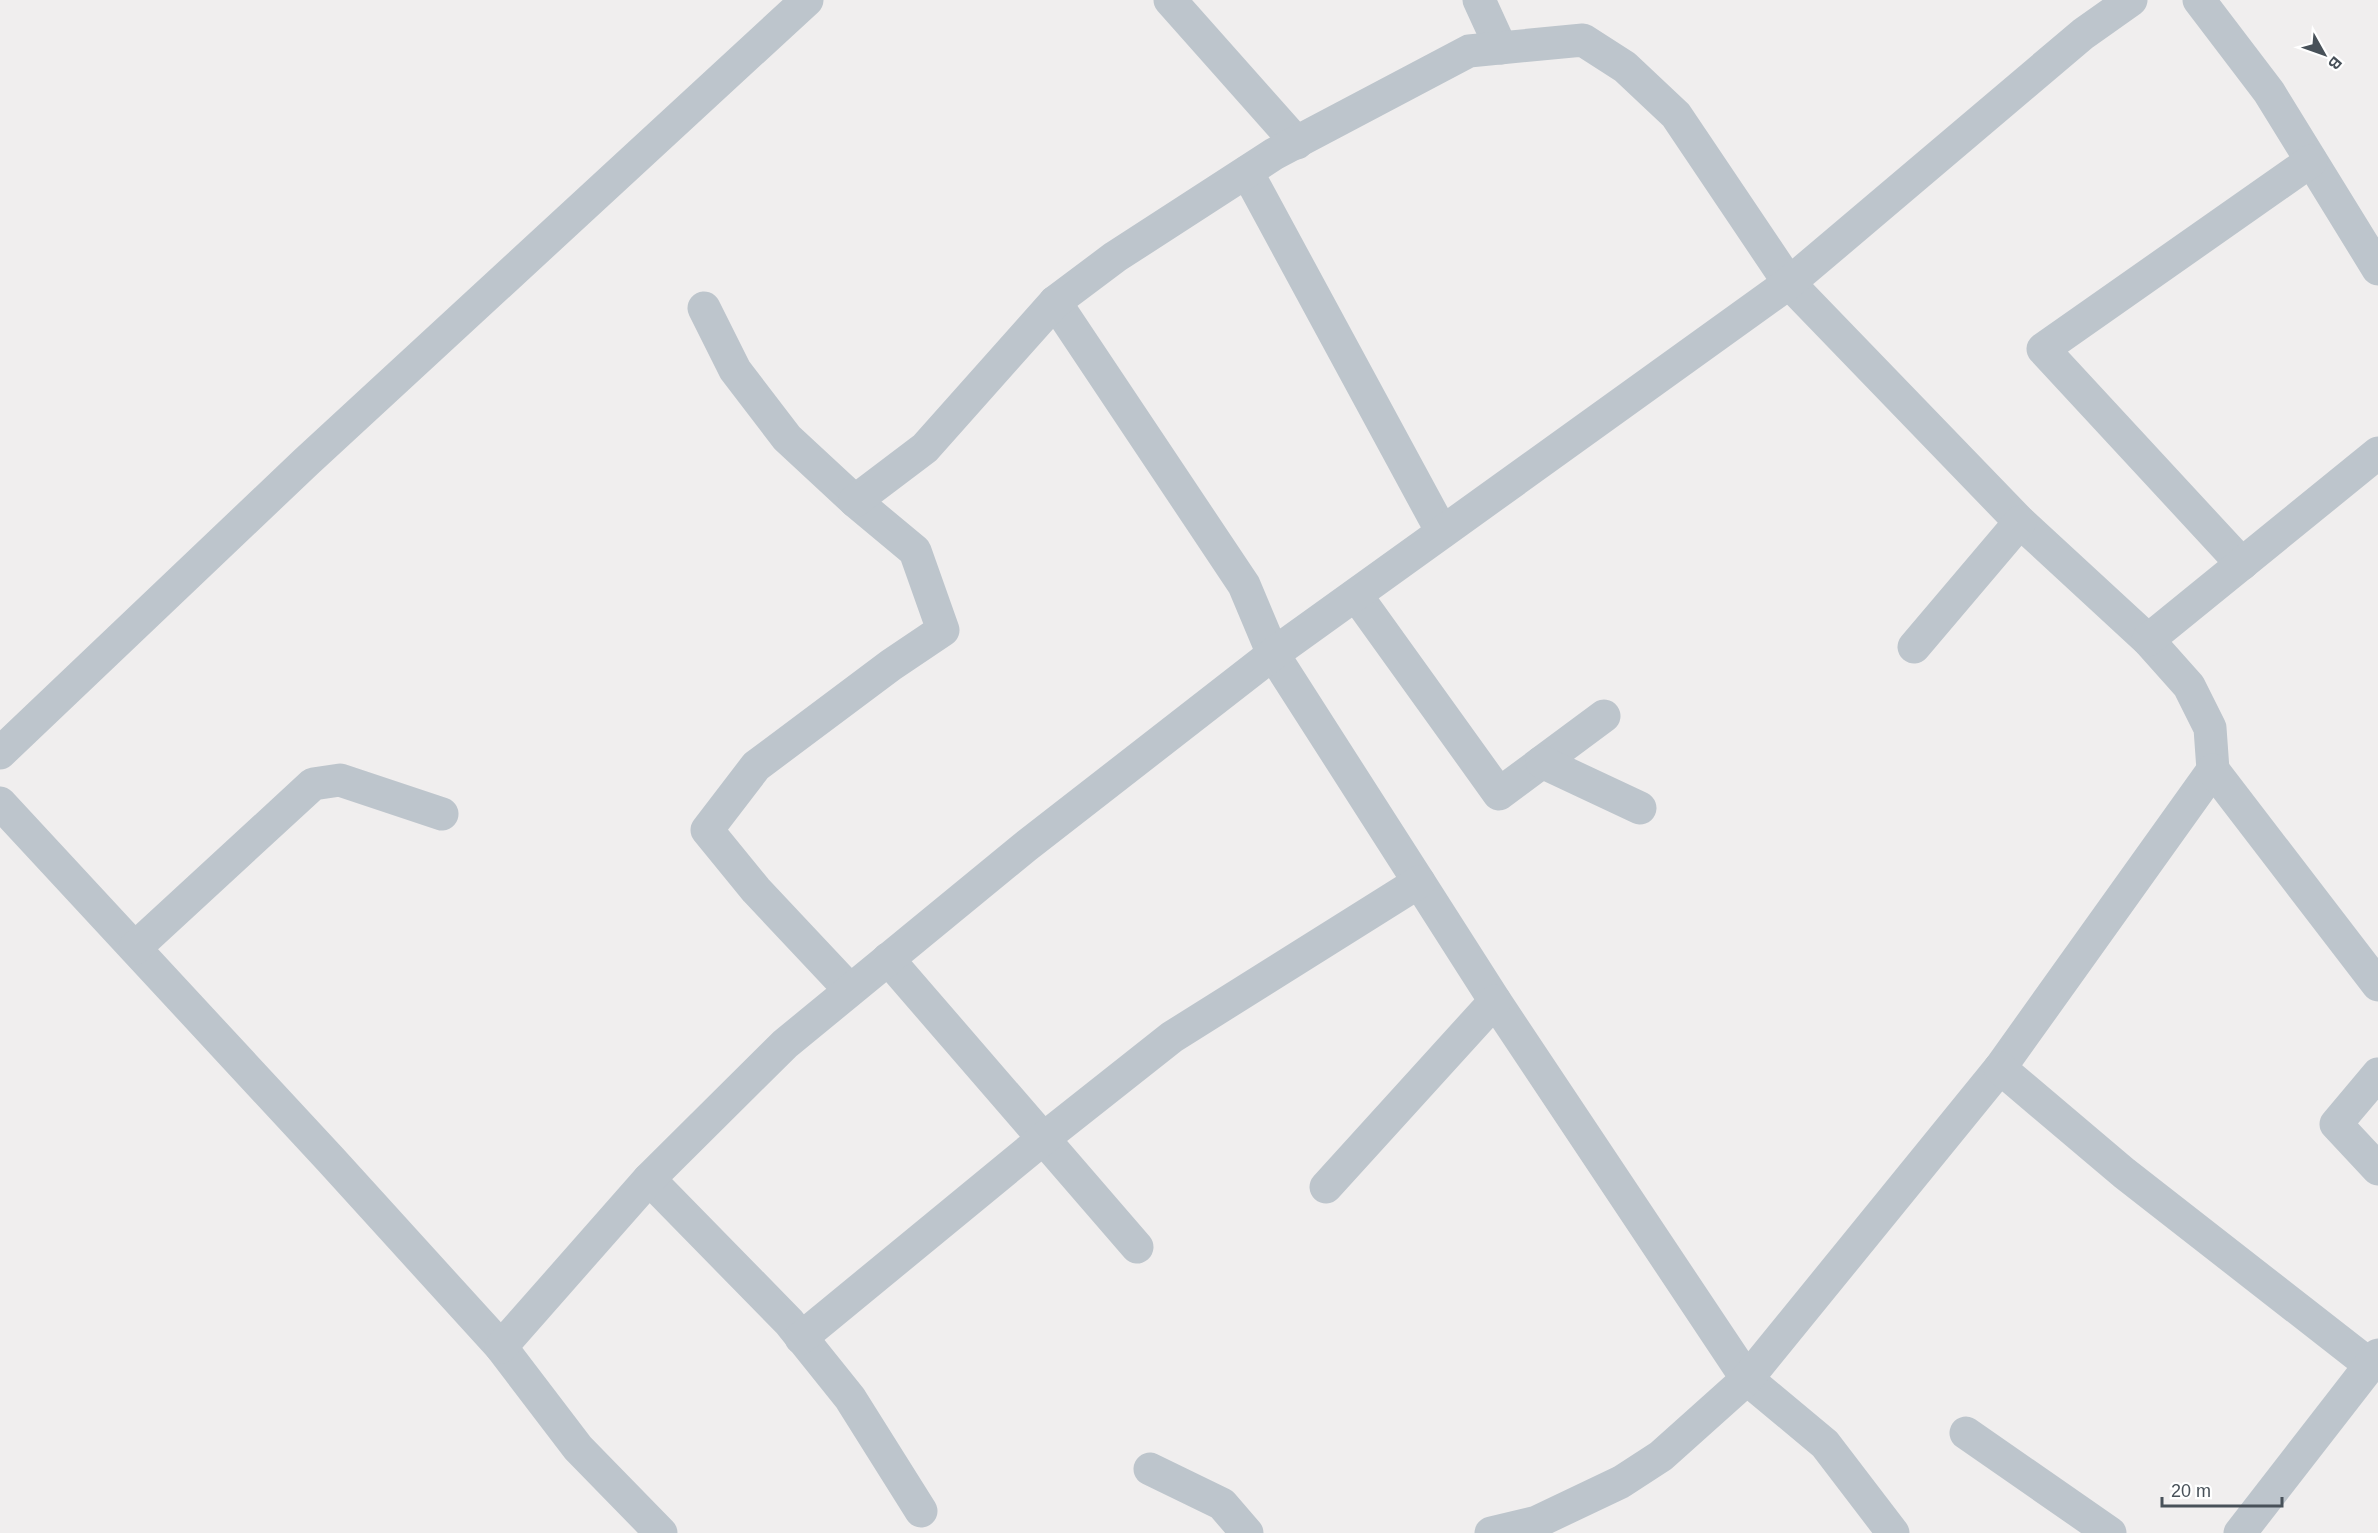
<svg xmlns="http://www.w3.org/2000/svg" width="2378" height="1533" viewBox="0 0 2378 1533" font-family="Helvetica,sans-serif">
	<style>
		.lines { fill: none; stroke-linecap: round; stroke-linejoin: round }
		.minor { stroke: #bdc5cc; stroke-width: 33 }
	</style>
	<rect width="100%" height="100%" fill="#f0eeee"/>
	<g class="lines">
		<!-- minor -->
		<g class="minor">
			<path d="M1170,0l127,143"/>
			<path d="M1479,0l22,48"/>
			<path d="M2199,0l70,92 109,177"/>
			<path d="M1247,172l195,360"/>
			<path d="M1055,302l189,283 29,69 146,228 76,119 252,378 78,65 68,89"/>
			<path d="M704,308l31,62 52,68 68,63 60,50 28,79 -52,35 -135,101 -49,64 49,60 94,100"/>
			<path d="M855,501l70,-53 130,-146 60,-45 159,-103 195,-103 114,-11 42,27 51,48 113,168 231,239 128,118 41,46 21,42 3,42 -213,298 -253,311 -86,77 -40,26 -84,40 -46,11"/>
			<path d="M2242,564l-199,-215 268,-188"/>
			<path d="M1356,595l143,199 105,-78"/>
			<path d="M2148,640l230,-187"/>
			<path d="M1914,647l106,-125"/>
			<path d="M0,753l306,-291 501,-462"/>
			<path d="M1542,762l98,46"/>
			<path d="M2213,770l165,215"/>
			<path d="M0,803l331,357 170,187 77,101 83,85"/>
			<path d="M135,948l178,-164 27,-4 102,34"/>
			<path d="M888,959l249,288"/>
			<path d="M2000,1068l124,105 246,192"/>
			<path d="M2378,1074l-42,50 42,45"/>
			<path d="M649,1179l140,143 61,76 71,113"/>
			<path d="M1326,1187l169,-186"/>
			<path d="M801,1338l242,-199 129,-102 247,-155"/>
			<path d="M501,1347l148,-168 136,-135 240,-197 248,-193 516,-371 294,-249 48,-34"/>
			<path d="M1966,1433l144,100"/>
			<path d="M1150,1469l72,35 25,29"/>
			<path d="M2240,1533l138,-178"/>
		</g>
	</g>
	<!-- north arrow -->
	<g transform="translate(2324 54) rotate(130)" stroke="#ffffff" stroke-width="4.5" paint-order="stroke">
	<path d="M0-4.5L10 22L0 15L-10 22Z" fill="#485159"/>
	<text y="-9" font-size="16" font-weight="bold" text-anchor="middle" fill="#485159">B</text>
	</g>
	<!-- scale -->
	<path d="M2162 1497v9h120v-9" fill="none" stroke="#485159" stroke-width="3"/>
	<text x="2171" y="1497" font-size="18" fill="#485159" stroke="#ffffff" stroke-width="4.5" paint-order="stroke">20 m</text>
</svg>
